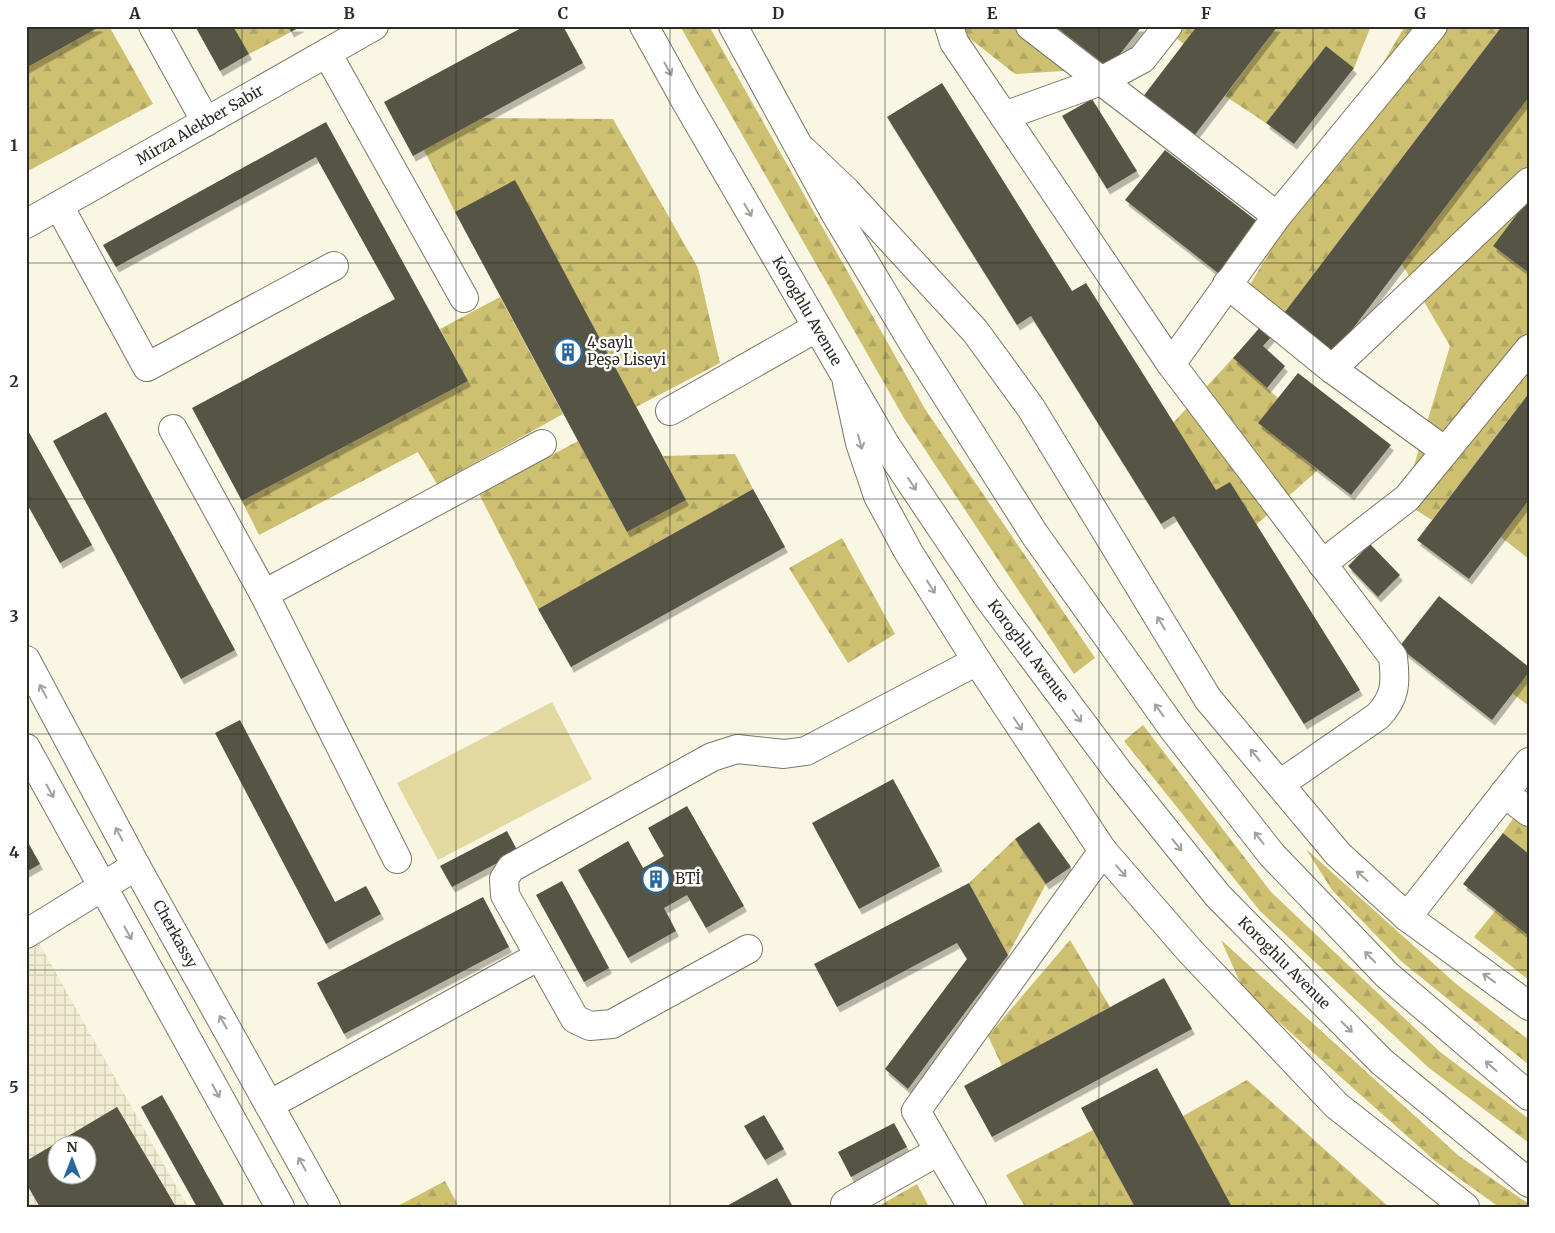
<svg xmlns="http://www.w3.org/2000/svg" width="1555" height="1233" viewBox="0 0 1555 1233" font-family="Merriweather,serif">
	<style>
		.industrial { fill: url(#industrial-grid); fill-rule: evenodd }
		.forest { fill: url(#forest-firs) }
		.pitch { fill: #e2d8a0 }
		.building { fill: #575545; fill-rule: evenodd; filter: url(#shadow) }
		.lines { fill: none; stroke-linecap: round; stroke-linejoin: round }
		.minor-casing { stroke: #7a7766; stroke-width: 30 }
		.major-casing { stroke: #7a7766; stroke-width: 30 }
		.minor { stroke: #fff; stroke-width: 28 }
		.major { stroke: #fff; stroke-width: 28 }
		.oneway { stroke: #a0a09c }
		.grid { fill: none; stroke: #2c2b24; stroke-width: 1; stroke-opacity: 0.55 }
		.labels { text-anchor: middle; stroke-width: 5; stroke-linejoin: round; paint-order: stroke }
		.street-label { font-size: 15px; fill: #2c2b24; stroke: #fff }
		.poi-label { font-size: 15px; fill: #2c2b24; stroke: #fff; text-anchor: start }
		.neatline { fill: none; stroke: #2c2b24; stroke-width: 2 }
		.grid-label { font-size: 16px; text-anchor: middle; font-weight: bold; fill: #2c2b24 }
	</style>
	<defs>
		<pattern id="industrial-grid" width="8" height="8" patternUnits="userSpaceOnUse" patternTransform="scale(1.25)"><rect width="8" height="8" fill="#f1edd2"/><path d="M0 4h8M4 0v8" fill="none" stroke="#cfcbb4"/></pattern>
		<pattern id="forest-firs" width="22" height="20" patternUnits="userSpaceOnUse" patternTransform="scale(1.25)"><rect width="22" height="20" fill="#cec071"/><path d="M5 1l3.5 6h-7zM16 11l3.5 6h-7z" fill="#b1a562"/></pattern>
		<filter id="shadow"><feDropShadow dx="3" dy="5.5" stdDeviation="0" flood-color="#0004"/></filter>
	</defs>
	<rect width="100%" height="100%" fill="#f9f6e3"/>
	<!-- industrial -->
	<path class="industrial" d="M26,920l162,287h-162zM58,1146h30v30h-30z"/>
	<!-- forest -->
	<g class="forest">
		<path d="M101,26h8l44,78 -127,68v-104z"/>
		<path d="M233,26h55l3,6 -42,22z"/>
		<path d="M680,26h29l216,383 170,249 -21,16 -170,-256z"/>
		<path d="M954,26h101l54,42 -94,6z"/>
		<path d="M1160,26h37l-13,18z"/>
		<path d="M1278,26h93l-17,42 -28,-21 -60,76 -41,-27z"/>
		<path d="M1405,26h97l-224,295 -33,-28z"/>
		<path d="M1529,97v101l-36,48 36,27v120l-97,127 -29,-18 47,-156 -48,-82z"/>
		<path d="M482,118l131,1 85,149 22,95 -84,44 -121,-226 -60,31 -31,-62z"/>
		<path d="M500,297l63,117 -126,70 -19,-32 -159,83 -17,-34 226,-120 -28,-52z"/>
		<path d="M1233,358l45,40 -19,25 59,47 -62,55 -26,-43 -14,8 -43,-67z"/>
		<path d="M578,441l49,91 59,-32 -23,-44 72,-2 18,35 -215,120 -59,-115z"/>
		<path d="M1529,500v59l-28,-22z"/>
		<path d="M842,538l53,96 -47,29 -59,-95z"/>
		<path d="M1529,672v34l-17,-13z"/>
		<path d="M1143,725l128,167 168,159 90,68v24l-100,-75 -169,-157 -136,-170z"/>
		<path d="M1529,796v58l-26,-21z"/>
		<path d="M1015,839l31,45 -38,71 -39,-72z"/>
		<path d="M1306,849l149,134 74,57v25l-128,-104 -69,-71z"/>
		<path d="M1496,910l33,26v44l-55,-43z"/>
		<path d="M1070,940l40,67 -108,59 -14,-30z"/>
		<path d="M1221,940l238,216 70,48v3h-30l-64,-46 -191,-170z"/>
		<path d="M1247,1080l142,127h-157l-49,-91z"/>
		<path d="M1093,1130l42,77h-110l-19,-32z"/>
		<path d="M445,1181l14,26h-63z"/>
		<path d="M917,1184l12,23h-52z"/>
	</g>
	<!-- pitch -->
	<path class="pitch" d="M552,702l40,77 -154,81 -41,-77z"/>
	<!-- building -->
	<g class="building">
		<path d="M26,26h75l-75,42z"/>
		<path d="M195,26h38l16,28 -29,17z"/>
		<path d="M288,26h14l-11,6z"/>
		<path d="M525,26h38l20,37 -170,93 -29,-54z"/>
		<path d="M1055,26h87l-33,42z"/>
		<path d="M1197,26h81l-84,110 -52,-38z"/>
		<path d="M1502,26h22l5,4v67l-200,263 -51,-39z"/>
		<path d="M1326,46l28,22 -60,76 -28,-21z"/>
		<path d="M942,83l130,208 14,-8 130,207 14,-8 130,208 -56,34 -130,-208 -13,8 -130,-208 -14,9 -130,-208z"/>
		<path d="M1092,99l45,72 -30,18 -45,-73z"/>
		<path d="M326,122l142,259 -226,120 -50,-93 203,-109 -79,-142 -200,110 -13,-22z"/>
		<path d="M1165,150l93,72 -40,51 -93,-73z"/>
		<path d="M515,180l171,320 -59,32 -172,-320z"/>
		<path d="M1529,198v75l-36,-27z"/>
		<path d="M1262,325l11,10 -10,11 22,20 -18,22 -34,-30z"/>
		<path d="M1298,373l93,72 -40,50 -93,-72z"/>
		<path d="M1529,393v107l-60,79 -52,-39z"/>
		<path d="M106,412l129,238 -54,29 -128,-238z"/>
		<path d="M26,427l66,118 -32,18 -34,-61z"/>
		<path d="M753,489l32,58 -214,120 -33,-58z"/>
		<path d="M1370,544l30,31 -22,22 -30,-31z"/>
		<path d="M1439,596l90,71v5l-37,48 -93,-73z"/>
		<path d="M240,720l95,182 31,-16 15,28 -55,30 -111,-211z"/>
		<path d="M893,779l47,87 -81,43 -47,-86z"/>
		<path d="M687,806l57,100 -38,22 -19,-33 -23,13 12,23 -48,27 -50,-88 50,-29 15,27 21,-12 -16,-28z"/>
		<path d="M1039,822l32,45 -25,17 -31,-45z"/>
		<path d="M507,831l11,21 -66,35 -12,-21z"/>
		<path d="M1503,833l26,21v82l-66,-52z"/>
		<path d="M26,839l14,25 -14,8z"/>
		<path d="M562,881l47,87 -25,14 -48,-87z"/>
		<path d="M969,883l39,72 -100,134 -23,-20 82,-110 -10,-16 -120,64 -23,-43z"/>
		<path d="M483,897l26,50 -165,87 -27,-51z"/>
		<path d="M1164,978l28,51 -200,108 -28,-51z"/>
		<path d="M1157,1068l26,48 49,91h-97l-54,-99z"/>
		<path d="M162,1095l63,112h-28l-56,-100z"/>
		<path d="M117,1107l59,100h-136l-14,-24v-22zM58,1146h30v30h-30z"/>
		<path d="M764,1115l20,34 -19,11 -21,-34z"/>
		<path d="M894,1123l13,24 -56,30 -13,-25z"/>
		<path d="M777,1178l16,29h-68z"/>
	</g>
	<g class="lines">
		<!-- minor casing -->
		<g class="minor-casing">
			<g id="minor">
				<path d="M153,26l53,96"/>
				<path d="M949,26l5,16 217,322 106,-148 156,-190"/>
				<path d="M1030,26l247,190"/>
				<path d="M327,53l137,245"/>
				<path d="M1004,116l97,-35 41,-22 26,-33"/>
				<path d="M804,151l42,40 129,140 56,77 177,291 130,155 69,63 122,89"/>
				<path d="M59,206l88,161 187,-101"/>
				<path d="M26,224l348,-198"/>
				<path d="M1227,284l105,85 197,-187"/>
				<path d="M1171,364l222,293c3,26 3,40 -15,59l-98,68"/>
				<path d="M1332,369l113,82"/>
				<path d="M847,383l13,60 18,53 31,57 68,108 126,190 86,99 147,155 129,102"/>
				<path d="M670,411l146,-83"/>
				<path d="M173,429l91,165 133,265"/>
				<path d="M1322,564l85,-66 122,-149"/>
				<path d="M264,594l278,-150"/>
				<path d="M26,660l110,206 190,341"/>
				<path d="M26,748l254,459"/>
				<path d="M1504,793l25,19"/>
				<path d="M1407,917l122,-155"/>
				<path d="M26,934l110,-68"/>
				<path d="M748,949l-136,75 -22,2 -15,-7 -70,-124 -1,-16 7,-11 201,-111 25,-8 47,5 22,-3 171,-90"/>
				<path d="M269,1105l270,-149"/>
				<path d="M939,1151l33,56"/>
				<path d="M846,1207l-1,-3 94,-53 -23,-40 187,-260"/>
			</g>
		</g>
		<!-- major casing -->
		<g class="major-casing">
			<g id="major">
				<path d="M644,26l41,74 200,344 102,152 130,174 101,126 164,166 147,121"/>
				<path d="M733,26l102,187 80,133 120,189 139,195 98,125 115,120 142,121"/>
			</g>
		</g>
		<!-- minor -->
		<use href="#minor" class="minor"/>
		<!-- major -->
		<use href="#major" class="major"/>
	</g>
	<!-- one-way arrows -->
	<defs><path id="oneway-shaft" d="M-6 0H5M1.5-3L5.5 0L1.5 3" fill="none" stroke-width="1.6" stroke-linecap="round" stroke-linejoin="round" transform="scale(1.25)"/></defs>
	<g class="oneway">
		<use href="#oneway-shaft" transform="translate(668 69) rotate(61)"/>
		<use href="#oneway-shaft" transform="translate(748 210) rotate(60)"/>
		<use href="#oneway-shaft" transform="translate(860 442) rotate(75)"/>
		<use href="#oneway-shaft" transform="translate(912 484) rotate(56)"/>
		<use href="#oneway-shaft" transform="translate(931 587) rotate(58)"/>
		<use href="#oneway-shaft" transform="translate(1161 623) rotate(-121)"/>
		<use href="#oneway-shaft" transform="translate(43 691) rotate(-118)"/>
		<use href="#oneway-shaft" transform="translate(1159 710) rotate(-125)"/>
		<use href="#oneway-shaft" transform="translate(1077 716) rotate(53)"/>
		<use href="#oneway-shaft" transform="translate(1018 724) rotate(57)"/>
		<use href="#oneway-shaft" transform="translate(1255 755) rotate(-130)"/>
		<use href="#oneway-shaft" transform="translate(50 791) rotate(61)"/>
		<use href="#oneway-shaft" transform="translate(119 834) rotate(-118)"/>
		<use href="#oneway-shaft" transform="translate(1259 838) rotate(-128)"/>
		<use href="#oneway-shaft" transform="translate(1177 845) rotate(51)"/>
		<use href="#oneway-shaft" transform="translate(1121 871) rotate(49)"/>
		<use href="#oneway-shaft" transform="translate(1362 876) rotate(-138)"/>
		<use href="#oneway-shaft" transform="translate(128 933) rotate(61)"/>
		<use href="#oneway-shaft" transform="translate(1370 957) rotate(-134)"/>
		<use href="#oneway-shaft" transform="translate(1489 978) rotate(-144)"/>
		<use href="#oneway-shaft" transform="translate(223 1022) rotate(-119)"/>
		<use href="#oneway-shaft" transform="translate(1347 1027) rotate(45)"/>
		<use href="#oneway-shaft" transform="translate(1491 1066) rotate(-139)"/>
		<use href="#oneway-shaft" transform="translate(216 1091) rotate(61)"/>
		<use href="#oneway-shaft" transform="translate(302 1164) rotate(-119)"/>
	</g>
	<!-- grid -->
	<path class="grid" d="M242,26v1181M456,26v1181M670,26v1181M885,26v1181M1099,26v1181M1313,26v1181M26,263h1503M26,499h1503M26,734h1503M26,970h1503"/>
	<!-- icons -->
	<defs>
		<g id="building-ring" transform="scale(1.4375)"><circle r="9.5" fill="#fff" stroke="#27679d" stroke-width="1.5"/><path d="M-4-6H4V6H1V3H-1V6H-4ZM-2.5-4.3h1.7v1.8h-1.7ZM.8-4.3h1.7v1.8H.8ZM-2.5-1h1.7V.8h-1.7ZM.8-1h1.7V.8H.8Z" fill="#27679d"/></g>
	</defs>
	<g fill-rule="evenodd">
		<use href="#building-ring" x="568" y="352"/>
		<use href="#building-ring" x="656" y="879"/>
	</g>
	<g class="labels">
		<!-- street labels -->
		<g class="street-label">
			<text transform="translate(200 125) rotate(-30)" y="5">Mirza Alekber Sabir</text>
			<text transform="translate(807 311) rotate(60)" y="5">Koroghlu Avenue</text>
			<text transform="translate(1028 651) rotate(53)" y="5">Koroghlu Avenue</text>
			<text transform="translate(175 934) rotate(61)" y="5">Cherkassy</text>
			<text transform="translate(1284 963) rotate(45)" y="5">Koroghlu Avenue</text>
		</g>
		<!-- poi labels -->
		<g class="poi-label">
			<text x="587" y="348">4 saylı<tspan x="587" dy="17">Peşə Liseyi</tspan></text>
			<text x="675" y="884">BTİ</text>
		</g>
	</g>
	<!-- border -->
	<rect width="1555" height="1233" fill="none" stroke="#ffffff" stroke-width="55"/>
	<!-- north arrow -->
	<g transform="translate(72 1160)"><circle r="24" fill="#ffffff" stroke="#abaaa7"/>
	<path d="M0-4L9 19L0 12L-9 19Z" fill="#27679d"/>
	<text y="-8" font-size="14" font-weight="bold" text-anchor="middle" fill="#2c2b24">N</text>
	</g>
	<rect x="28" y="28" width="1500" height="1178" class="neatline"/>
	<g class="grid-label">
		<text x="135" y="19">A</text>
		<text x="349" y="19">B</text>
		<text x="563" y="19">C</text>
		<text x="778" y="19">D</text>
		<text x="992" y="19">E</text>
		<text x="1206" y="19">F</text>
		<text x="1420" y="19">G</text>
		<text x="14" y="151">1</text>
		<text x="14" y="387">2</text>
		<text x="14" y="622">3</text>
		<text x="14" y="858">4</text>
		<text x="14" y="1093">5</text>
	</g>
</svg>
